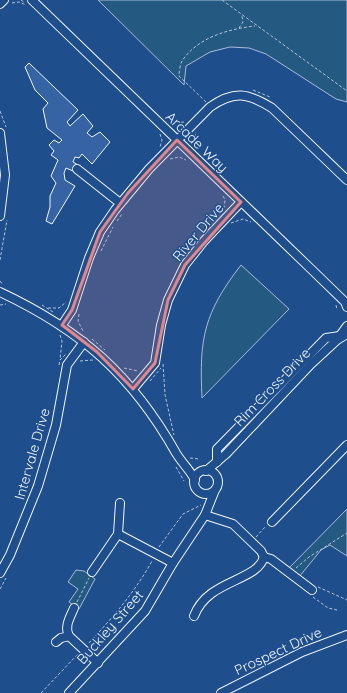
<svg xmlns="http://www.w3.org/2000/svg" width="347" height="693" viewBox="0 0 347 693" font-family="Quicksand,sans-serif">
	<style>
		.green { fill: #245a82; stroke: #a8bbd7 }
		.building { fill: #3563a3; stroke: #f2f6ff }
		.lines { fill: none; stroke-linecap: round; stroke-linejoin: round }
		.minor-casing { stroke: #f2f6ff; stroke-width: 10 }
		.path { stroke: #b3c4dc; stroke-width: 1; stroke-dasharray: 3 2; stroke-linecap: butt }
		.minor { stroke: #1f4e8c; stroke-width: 8 }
		.marked { fill: #e38589; fill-opacity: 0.2; stroke: #e38589; stroke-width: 3; stroke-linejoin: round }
		.labels { text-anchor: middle; stroke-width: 3; stroke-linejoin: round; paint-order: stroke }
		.street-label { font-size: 14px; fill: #f2f6ff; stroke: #1f4e8c }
	</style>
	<rect width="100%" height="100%" fill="#1f4e8c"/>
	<!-- green -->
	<g class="green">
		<path d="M98,0h249v102l-11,-3 -70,-45 -17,-6 -19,-1 -20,5 -24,14 -2,19z"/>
		<path d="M241,265l48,44 -87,89c-3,-60 2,-85 39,-133z"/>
		<path d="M347,509v47l-17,-11 -9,5 -22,27 -11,-8z"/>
		<path d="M76,570l8,1 11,8 -16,30 -10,-7 9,-13 -10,-7z"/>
	</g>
	<!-- building -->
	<path class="building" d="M29,63l49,47 -11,12 3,4 13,-12 10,12 -6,7 5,4 8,-5 10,10 -18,22 -10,-10 -3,4 -4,-1 -2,5 5,3 -5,6 -7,-3 -2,5 1,7 10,6 -23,38 -6,-3 4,-14v-11l6,-13 -5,-7 7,-16 -7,-5 3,-4 -5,-6 5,-5 5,3 3,-3 -15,-12 -4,-19 5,-6 -13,-13 -10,-23z"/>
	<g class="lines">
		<!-- minor casing -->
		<g class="minor-casing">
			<g id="minor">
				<path d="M32,0l278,268 35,34 2,5"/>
				<path d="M0,4l4,-4"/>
				<path d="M0,133l5,42 -5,41"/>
				<path d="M77,169l43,34"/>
				<path d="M0,292c81,38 132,83 176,161 6,10 14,17 19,27"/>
				<path d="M62,325l10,-15 17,-52 11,-26 15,-22 34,-41 61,-62c24,-17 38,-14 62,1l75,72"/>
				<path d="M339,337l8,-11"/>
				<path d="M133,389l22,-26 6,-38 7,-25 17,-35 19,-24 37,-39"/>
				<path d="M217,462v-13l109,-111 14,-2"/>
				<circle cx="206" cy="482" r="12"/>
				<path d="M206,471l20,-17 85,-90 26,-24 10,-6"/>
				<path d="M205,515l28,9 28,27 3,6"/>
				<path d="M272,522l75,-77"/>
				<path d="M118,534l55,29"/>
				<path d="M264,557l7,2 41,31"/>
				<path d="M92,572l26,-38 2,-31"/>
				<path d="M0,573l10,-18 28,-69 18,-61 11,-60 17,-23"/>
				<path d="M74,608c-4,10 -10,18 -5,28l29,27"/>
				<path d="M194,616c14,-37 63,-34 70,-59"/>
				<path d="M56,642l5,-4 8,-2"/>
				<path d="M69,693l76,-82 28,-48 32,-48 10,-25"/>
				<path d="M221,693l81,-41 45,-17"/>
			</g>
		</g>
		<!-- path -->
		<g class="path">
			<path d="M21,0l4,3"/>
			<path d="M222,0l125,91"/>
			<path d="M12,3l7,-1 7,3"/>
			<path d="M239,28l4,-6 -1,-6"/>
			<path d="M253,90l17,7"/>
			<path d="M206,102l-27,-26c0,-4 1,-11 3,-15 16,-24 47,-32 73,-35"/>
			<path d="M0,111l6,16"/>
			<path d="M171,123l13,-1"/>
			<path d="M160,134l2,6 -2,7"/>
			<path d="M195,147l-1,-6 2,-9"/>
			<path d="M170,159l9,-2 7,3"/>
			<path d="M223,196l2,4 -1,8"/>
			<path d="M117,221l5,-7"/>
			<path d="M231,223l12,-4 8,3"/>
			<path d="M101,251l12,-24"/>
			<path d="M0,260l7,-40"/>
			<path d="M0,281l3,4"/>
			<path d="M0,305l6,-1"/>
			<path d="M42,305l11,7"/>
			<path d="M336,305l1,5"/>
			<path d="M48,308h11l7,-6"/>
			<path d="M79,314l-1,7 5,10"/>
			<path d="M60,335l2,6 -2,19 6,-6"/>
			<path d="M92,339l13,11"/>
			<path d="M80,361l13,-1"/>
			<path d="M163,364l2,31 9,40"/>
			<path d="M59,365l1,-5"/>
			<path d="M124,368l14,3"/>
			<path d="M150,381l11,-13"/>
			<path d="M190,458l9,1"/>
			<path d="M176,467l8,14"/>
			<path d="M256,537l9,-10"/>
			<path d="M159,547l24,-33 18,-9"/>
			<path d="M296,568l13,-11 38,-24"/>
			<path d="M318,587l29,13"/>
			<path d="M0,589l6,-11"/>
			<path d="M313,597l15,11 9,2"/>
			<path d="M77,602l12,-24"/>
			<path d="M89,643c24,-26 46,-51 63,-82"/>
			<path d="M41,693l37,-39"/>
		</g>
		<!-- minor -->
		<use href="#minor" class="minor"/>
	</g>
	<!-- marked area -->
	<path class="marked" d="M177,140l64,62 -56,63 -17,35 -13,63 -22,26 -36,-37 -35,-27 10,-15 28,-78 28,-39z"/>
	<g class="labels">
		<!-- street labels -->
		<g class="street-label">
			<text transform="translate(197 142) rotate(44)" y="5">Arcade Way</text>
			<text transform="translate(198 232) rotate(-50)" y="5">River Drive</text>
			<text transform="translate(272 387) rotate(-46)" y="5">Rim Cross Drive</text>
			<text transform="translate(32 454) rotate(-74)" y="5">Intervale Drive</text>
			<text transform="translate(110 627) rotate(-49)" y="5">Buckley Street</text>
			<text transform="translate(278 651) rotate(-25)" y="5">Prospect Drive</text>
		</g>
	</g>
</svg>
